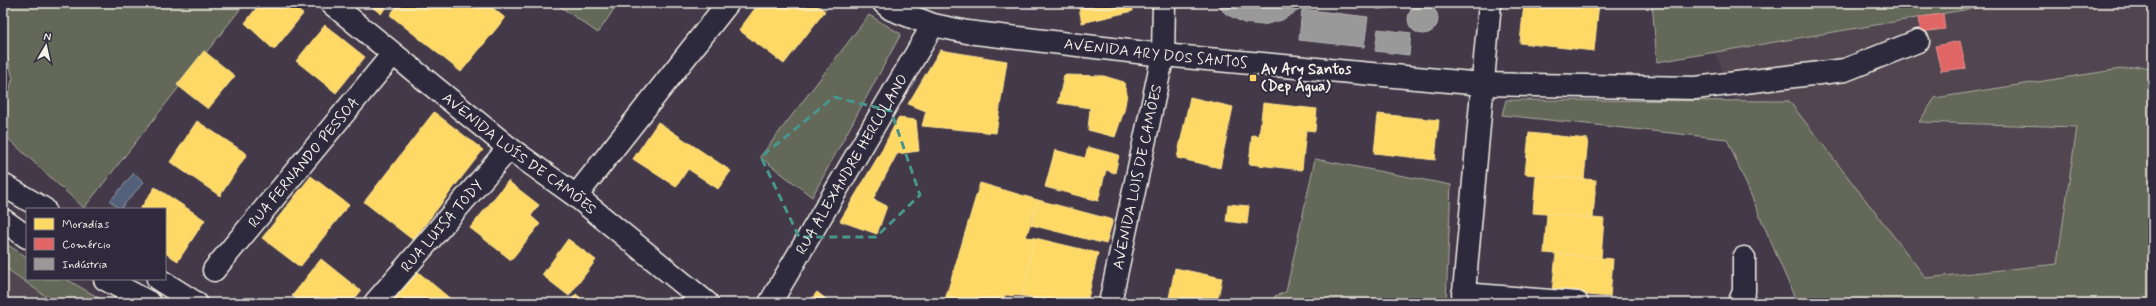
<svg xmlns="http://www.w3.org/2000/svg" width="2156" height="306" viewBox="0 0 2156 306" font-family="Mynerve,sans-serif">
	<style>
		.built { fill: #51444f }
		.green { fill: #636759; stroke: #acaca0 }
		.water { fill: #53607c; stroke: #939aa7 }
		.homes { fill: #ffd966; stroke: #fce08d }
		.shops { fill: #e06666; stroke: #e6908d }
		.industry { fill: #999; stroke: #b4b3b1 }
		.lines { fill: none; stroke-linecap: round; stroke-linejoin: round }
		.minor-casing { stroke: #f4f1e8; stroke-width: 25 }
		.tertiary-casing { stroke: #f4f1e8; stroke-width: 25 }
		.minor { stroke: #2f2a3d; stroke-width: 22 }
		.tertiary { stroke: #2f2a3d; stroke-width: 22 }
		.marked { fill: none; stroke: #48958c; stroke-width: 3; stroke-dasharray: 8 5; stroke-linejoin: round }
		.poi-dot { fill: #ffd166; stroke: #2f2a3d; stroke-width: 1.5 }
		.labels { text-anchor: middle; stroke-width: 4; stroke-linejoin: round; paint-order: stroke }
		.street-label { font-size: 15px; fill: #f4f1e8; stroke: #2f2a3d }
		.poi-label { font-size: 15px; font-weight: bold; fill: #f4f1e8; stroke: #2f2a3d; text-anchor: start }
	</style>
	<rect width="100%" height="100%" fill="#433948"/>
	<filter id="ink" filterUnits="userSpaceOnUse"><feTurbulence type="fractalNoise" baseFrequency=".025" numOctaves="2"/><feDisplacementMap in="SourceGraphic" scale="8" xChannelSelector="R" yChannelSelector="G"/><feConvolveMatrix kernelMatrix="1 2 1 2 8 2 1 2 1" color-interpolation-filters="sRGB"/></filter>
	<g filter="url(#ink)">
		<!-- built -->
		<g class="built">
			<path d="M2005,3h148v300h-313l-105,-201 -20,-50z"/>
			<path d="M3,242l24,15v22h39l42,24h-105z"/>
		</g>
		<!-- green -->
		<g class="green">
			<path d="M3,3h242l-161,205 -81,-74v-24l10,-32 -10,-36z"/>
			<path d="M555,3h63l-20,30z"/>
			<path d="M1652,3h353l-348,59z"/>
			<path d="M869,15l32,19 -89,163 -52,-40z"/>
			<path d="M2140,66l13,3v234h-356l-70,-164 -225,-24 4,-15 283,1 137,177 131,-14 20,-137 -158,-5 16,-24z"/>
			<path d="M1315,159l136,26 -5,118h-173l2,-7 11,-4z"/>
			<path d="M3,242l24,15v22h39l42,24h-53l-52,-37z"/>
		</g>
		<!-- water -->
		<path class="water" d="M134,173l10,9 -24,27 -10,-8z"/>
		<!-- homes -->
		<g class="homes">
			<path d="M260,3h27l16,11 -29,36 -29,-27z"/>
			<path d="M367,3h22l-8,11z"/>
			<path d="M399,3h88l18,15 -44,54 -71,-57z"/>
			<path d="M759,3h55l11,8 -41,53 -45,-34z"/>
			<path d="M969,3h36l-1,5z"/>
			<path d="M1078,3h54l1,8 -51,12z"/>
			<path d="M1524,3h75l-5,48 -74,-8z"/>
			<path d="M325,25l40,32 -29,36 -40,-32z"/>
			<path d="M940,50l67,11 -11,72 -74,-7 4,-15 -18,-7z"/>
			<path d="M204,51l31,25 -27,33 -31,-24z"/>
			<path d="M1064,75l40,1 20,6 3,12 -3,17 -9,26 -27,-7 2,-22 -32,-5z"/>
			<path d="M1190,97l43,10 -13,61 -43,-10z"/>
			<path d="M1263,103l54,6 -2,22 -9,-1 -4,40 -53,-6 3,-29 7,1z"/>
			<path d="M434,112l49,38 -70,90 -49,-38z"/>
			<path d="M1378,114l61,6 -4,40 -61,-7z"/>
			<path d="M898,118l18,2 3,31 -22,3 -24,45 14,7 -10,28 -37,-13 42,-71z"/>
			<path d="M197,121l50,33 -27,42 -50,-34z"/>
			<path d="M658,122l73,49 -13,18 -30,-20 -12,18 -43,-28z"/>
			<path d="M1529,133l59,6 -4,40 -59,-5z"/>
			<path d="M1088,147l31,8 -4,18 -9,-3 -8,31 -53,-14 10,-37 30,8z"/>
			<path d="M1536,175l60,5 -3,38 -60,-5z"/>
			<path d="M311,176l38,29 -49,62 -38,-29z"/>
			<path d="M508,181l31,24 -8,11 9,8 -29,36 -41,-32z"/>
			<path d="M980,183l58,17 -12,37 9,1 -13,58 -17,-1 -2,8h-59z"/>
			<path d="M155,187l50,33 -27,41 -13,-8v-44h-25z"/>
			<path d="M1038,200l75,20 -7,24 -75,-19z"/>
			<path d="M1228,204l21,2 -2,18 -21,-3z"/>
			<path d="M1547,214l57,5 -3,39 -57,-5z"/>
			<path d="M1035,238l63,15 -11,50h-36l-29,-7z"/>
			<path d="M568,239l28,21 -27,36 -27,-21z"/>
			<path d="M1556,254l57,5 -3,38 -58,-5z"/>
			<path d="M321,259l40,32 -10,12h-49l-10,-7z"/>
			<path d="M1175,268l47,10 -5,25h-49z"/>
			<path d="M417,271l36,30 -2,2h-61z"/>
			<path d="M817,292l14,11h-23z"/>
			<path d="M576,294l11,9h-18z"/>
		</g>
		<!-- shops -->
		<g class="shops">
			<path d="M1943,14l2,15 -24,3 -2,-15z"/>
			<path d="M1960,41l6,27 -25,3 -6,-25z"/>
		</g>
		<!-- industry -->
		<g class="industry">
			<path d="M1215,3h89l-5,7 -17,10 -19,5 -19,-2 -18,-9z"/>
			<path d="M1363,3h38l-11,5 -12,1z"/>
			<circle cx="1423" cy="19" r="15"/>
			<path d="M1302,9l66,8 -4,30 -65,-7z"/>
			<path d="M1378,29l33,4 -2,22 -34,-4z"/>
		</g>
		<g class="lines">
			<!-- minor casing -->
			<g class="minor-casing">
				<g id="minor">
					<path id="s1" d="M331,3l178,145 67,48 131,107"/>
					<path id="s2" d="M884,3l7,6 42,16 34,7 196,23 319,29 213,4 150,-18 73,-29"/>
					<path d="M576,196l152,-193"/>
					<path id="s3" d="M214,270l179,-216"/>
					<path d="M1463,294l114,9"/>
					<path id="s4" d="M375,303l134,-155"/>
					<path id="s5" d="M770,303l163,-278"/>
					<path id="s6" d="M1110,303l53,-248 1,-52"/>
					<path d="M1463,303l27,-300"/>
					<path d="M1739,303l5,-11v-34"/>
				</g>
			</g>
			<!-- tertiary casing -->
			<g class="tertiary-casing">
				<g id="tertiary">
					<path d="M3,185l41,24"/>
					<path d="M3,220l24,17"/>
					<path d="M105,279l45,24"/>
					<path d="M158,279l38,24"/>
				</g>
			</g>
			<!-- minor -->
			<use href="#minor" class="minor"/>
			<!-- tertiary -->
			<use href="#tertiary" class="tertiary"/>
		</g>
	</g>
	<!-- marked area -->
	<path class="marked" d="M834,97l57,14 29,84 -44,42h-77l-38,-80z"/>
	<!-- markers -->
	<rect class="poi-dot" x="1249" y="74" width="8" height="8" rx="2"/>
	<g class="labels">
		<!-- street labels -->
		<g class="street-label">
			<text dy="5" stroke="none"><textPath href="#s2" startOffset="279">AVENIDA ARY DOS SANTOS</textPath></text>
			<text dy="5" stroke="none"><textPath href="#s1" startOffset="241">AVENIDA LUÍS DE CAMÕES</textPath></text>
			<text dy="5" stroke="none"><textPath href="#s3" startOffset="140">RUA FERNANDO PESSOA</textPath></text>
			<text dy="5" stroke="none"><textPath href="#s5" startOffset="161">RUA ALEXANDRE HERCULANO</textPath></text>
			<text dy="5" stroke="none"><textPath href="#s6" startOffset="129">AVENIDA LUIS DE CAMÕES</textPath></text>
			<text dy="5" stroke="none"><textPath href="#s4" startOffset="102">RUA LUISA TODY</textPath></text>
		</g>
		<!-- poi labels -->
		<g class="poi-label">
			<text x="1261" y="74">Av Ary Santos<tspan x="1261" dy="17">(Dep Água)</tspan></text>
		</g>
	</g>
	<!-- margin -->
	<rect width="2156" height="306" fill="none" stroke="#2f2a3d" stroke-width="16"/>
	<rect x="8" y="8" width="2140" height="290" fill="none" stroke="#f4f1e8" stroke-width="1.5" filter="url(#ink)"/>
	<!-- legend -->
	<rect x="26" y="208" width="140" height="72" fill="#2f2a3d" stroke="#7e7a81"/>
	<rect x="34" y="218" width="20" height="12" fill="#ffd966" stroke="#7e7a81"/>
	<text x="62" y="228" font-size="12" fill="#f4f1e8">Moradias</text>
	<rect x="34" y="238" width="20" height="12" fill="#e06666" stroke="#7e7a81"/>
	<text x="62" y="248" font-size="12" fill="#f4f1e8">Comércio</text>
	<rect x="34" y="258" width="20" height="12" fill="#999999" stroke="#7e7a81"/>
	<text x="62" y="268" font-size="12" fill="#f4f1e8">Indústria</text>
	<!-- north arrow -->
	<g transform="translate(46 46) rotate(9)" stroke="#2f2a3d" stroke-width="3" paint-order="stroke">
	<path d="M0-3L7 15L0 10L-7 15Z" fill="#f4f1e8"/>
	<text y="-6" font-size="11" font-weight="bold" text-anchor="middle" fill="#f4f1e8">N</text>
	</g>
</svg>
